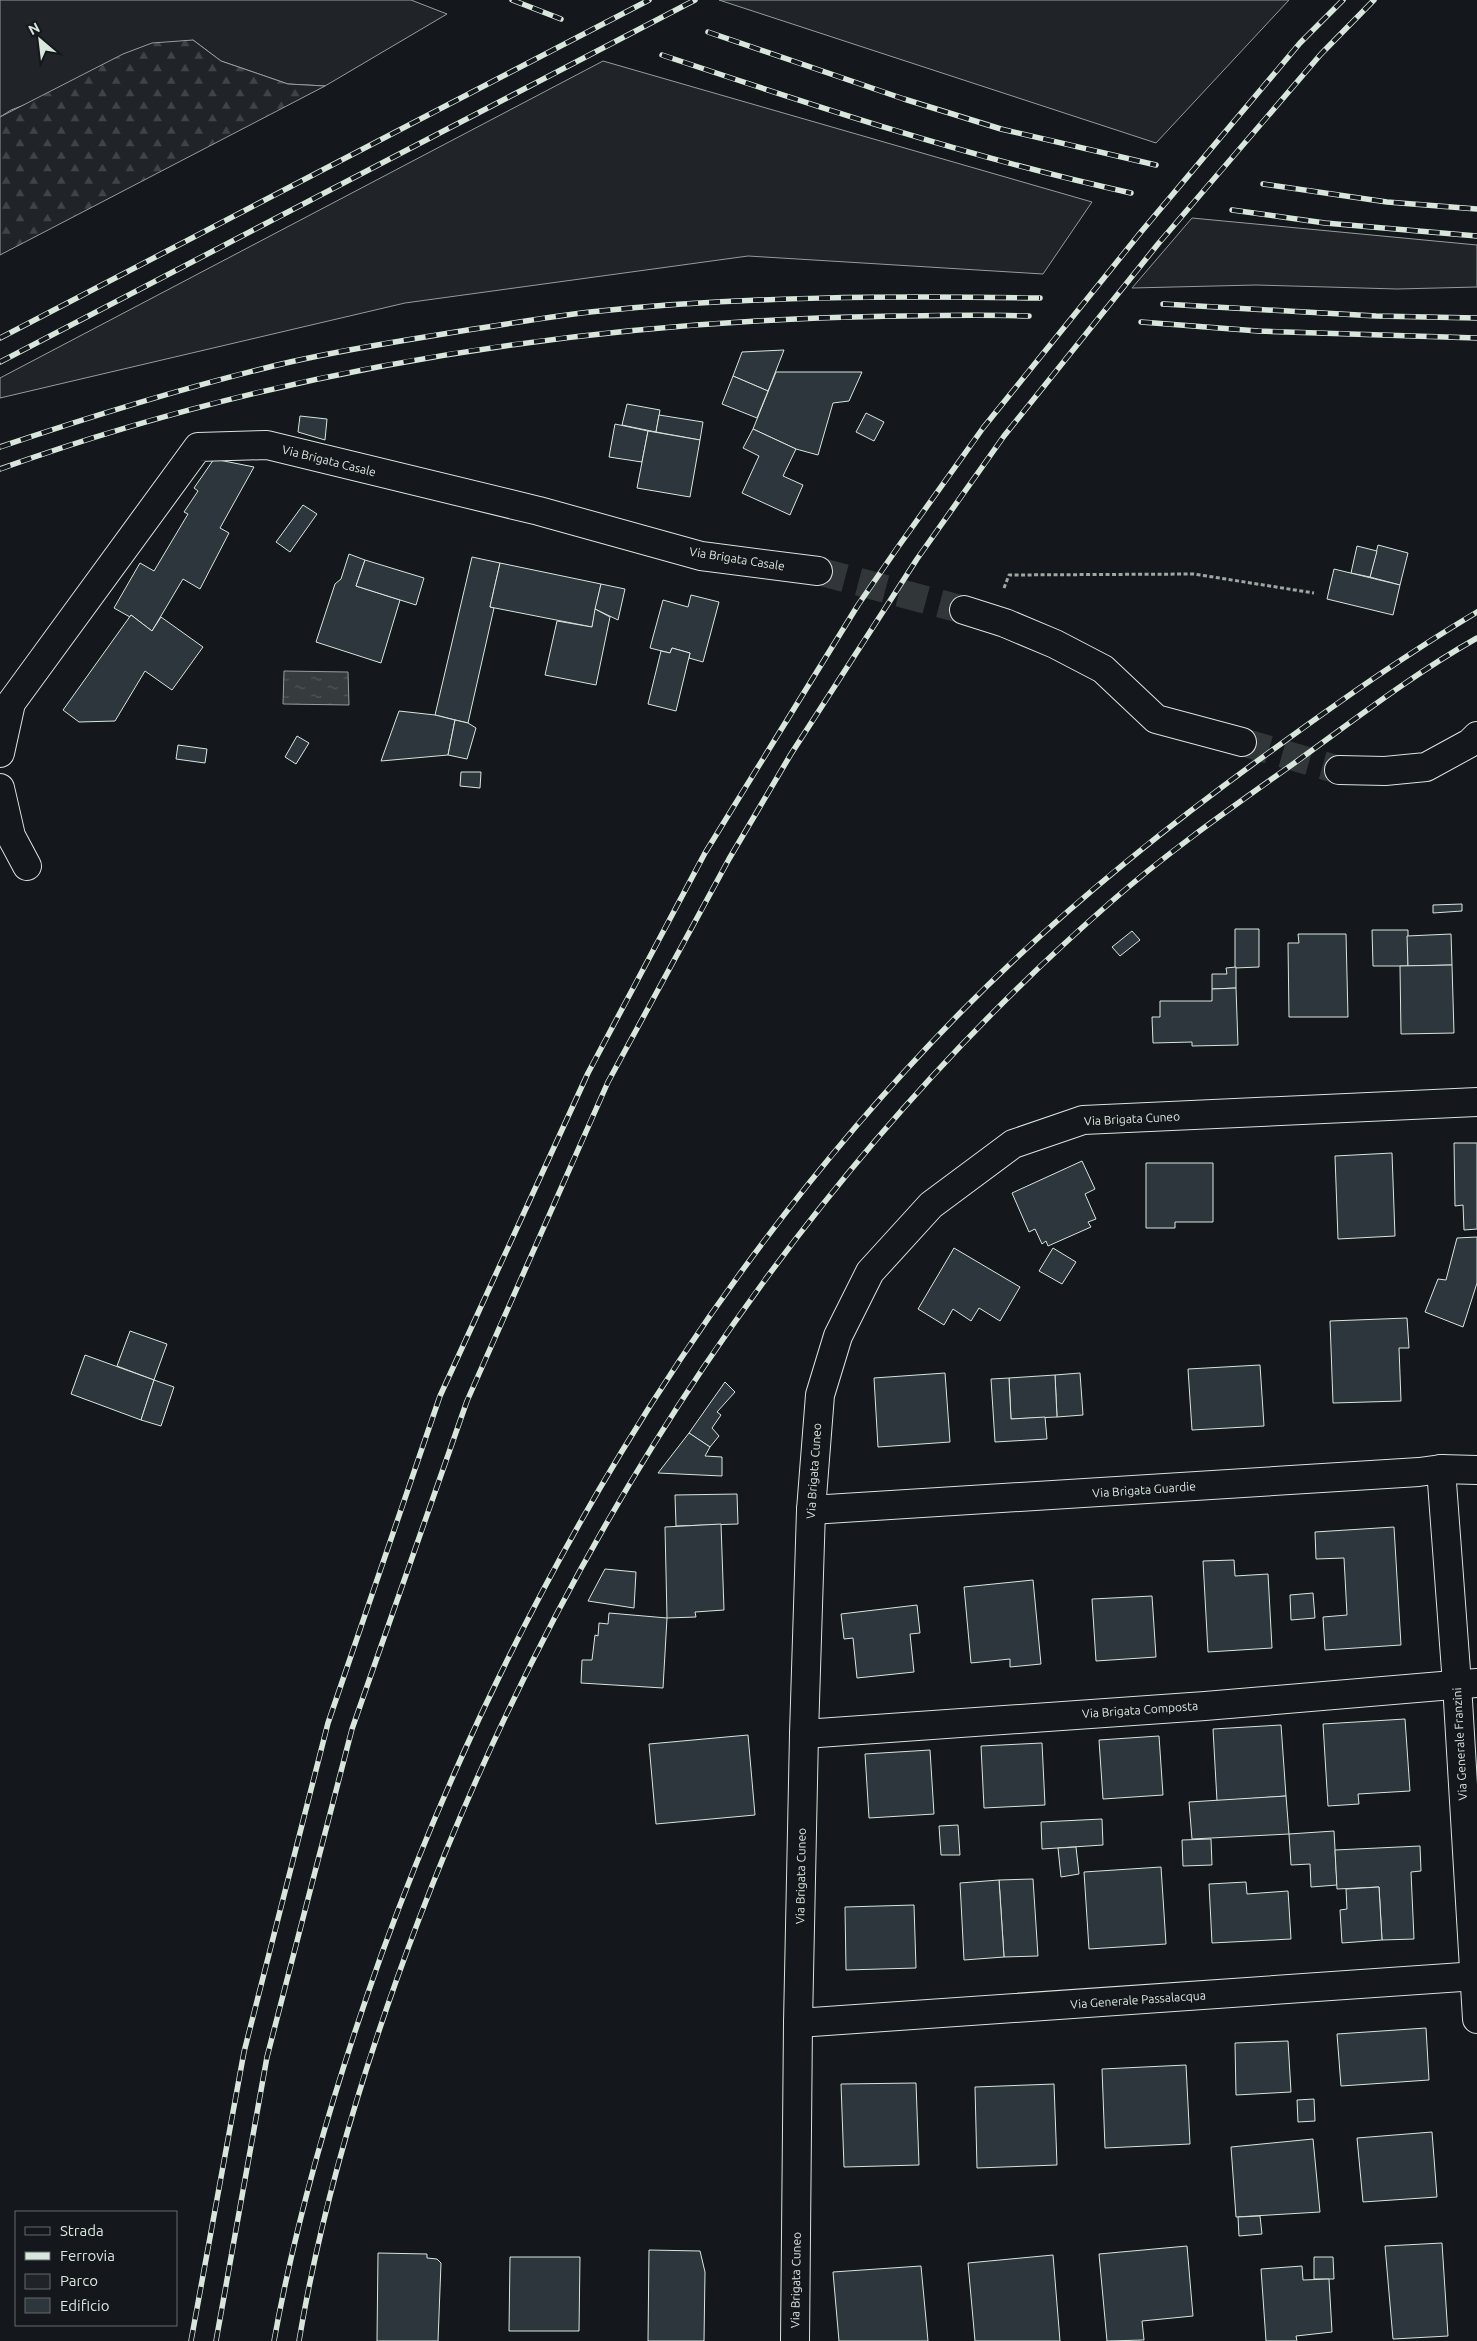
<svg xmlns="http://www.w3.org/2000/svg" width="1477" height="2341" viewBox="0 0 1477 2341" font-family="Ubuntu,sans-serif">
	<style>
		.green { fill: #202428; stroke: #939e99 }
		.forest { fill: url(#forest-firs); stroke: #939e99 }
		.water { fill: url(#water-ripples); stroke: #939e99 }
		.building { fill: #2c363c; stroke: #d8e6dc }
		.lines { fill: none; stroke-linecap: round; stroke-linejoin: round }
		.street-tunnel { stroke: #313739; stroke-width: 28; stroke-dasharray: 28 14; stroke-linecap: butt }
		.street-casing { stroke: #d8e6dc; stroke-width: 30 }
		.path { stroke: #9da8a2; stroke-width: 3; stroke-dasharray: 4 2.5; stroke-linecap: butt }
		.street { stroke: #14181c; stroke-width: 28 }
		.rail-casing { stroke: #d8e6dc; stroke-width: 5.5 }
		.rail { stroke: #14181c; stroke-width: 4; stroke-dasharray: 11; stroke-linecap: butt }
		.labels { text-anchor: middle; stroke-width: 4; stroke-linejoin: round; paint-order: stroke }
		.street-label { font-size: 12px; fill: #d8e6dc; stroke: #14181c }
	</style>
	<defs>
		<pattern id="forest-firs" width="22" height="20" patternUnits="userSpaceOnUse" patternTransform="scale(1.25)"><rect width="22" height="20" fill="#202428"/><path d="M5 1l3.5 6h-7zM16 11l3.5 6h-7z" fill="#404447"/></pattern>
		<pattern id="water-ripples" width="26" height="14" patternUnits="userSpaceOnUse" patternTransform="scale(1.25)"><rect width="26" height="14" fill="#363b3e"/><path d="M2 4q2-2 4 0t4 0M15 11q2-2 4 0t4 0" fill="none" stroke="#525759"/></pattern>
	</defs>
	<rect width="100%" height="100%" fill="#14181c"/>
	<!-- green -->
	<g class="green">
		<path d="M0,0h411l36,14 -122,72 -37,-2 -67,-23 -28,-21 -182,70 -11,7z"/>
		<path d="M719,0h570l-133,143z"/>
		<path d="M603,61l489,141 -49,72 -295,-18 -343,47 -405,95v-20z"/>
		<path d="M1192,218l285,27v42l-80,2 -141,-4 -124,3z"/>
	</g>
	<!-- forest -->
	<path class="forest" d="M193,40l28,21 67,23 37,2 -325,169v-138l123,-63 29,-11z"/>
	<!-- water -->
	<path class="water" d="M284,671l64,1 1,33 -66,-1z"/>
	<!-- building -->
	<g class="building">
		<path d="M784,350l-16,41 -35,-15 9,-24z"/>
		<path d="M776,372h86l-13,29 -16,2 -15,52 -22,-6 -43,-20z"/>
		<path d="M733,376l35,15 -11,27 -35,-14z"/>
		<path d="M627,404l33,6 -4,22 -34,-7z"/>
		<path d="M866,413l18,9 -10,19 -18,-9z"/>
		<path d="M659,415l44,7 -3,18 -44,-8z"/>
		<path d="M300,416l27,3 -2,21 -27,-8z"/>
		<path d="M615,424l33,7 -6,31 -33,-5z"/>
		<path d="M753,429l43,20 -13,27 20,9 -13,30 -48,-22 17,-37 -16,-8z"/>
		<path d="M648,431l52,9 -10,57 -53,-9z"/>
		<path d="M214,459l40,8 -34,61 9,5 -29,56 -17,-10 -31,52 -21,-16 -1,2 -16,-9 26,-45 14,8 34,-57 -4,-2 14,-21 -4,-3z"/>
		<path d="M303,505l14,9 -27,38 -14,-10z"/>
		<path d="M1378,545l30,8 -8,32 -30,-8z"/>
		<path d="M1357,546l20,5 -7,26 -19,-4z"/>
		<path d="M349,554l16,6 -9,26 44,14 -19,63 -65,-21 19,-58 6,-5z"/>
		<path d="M472,557l28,6 -10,44 4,1 -26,115 -33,-8z"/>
		<path d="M365,560l59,18 -8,27 -60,-19z"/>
		<path d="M500,563l101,21 -9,43 -102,-20z"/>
		<path d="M1334,569l66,16 -7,30 -66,-16z"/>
		<path d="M601,584l24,5 -7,31 -23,-11z"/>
		<path d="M691,595l28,7 -16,60 -14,-4 1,-5 -18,-5 -2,5 -20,-5 13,-48 25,7z"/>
		<path d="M595,609l15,8 -14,68 -51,-10 12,-54 35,6z"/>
		<path d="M131,615l21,16 9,-14 42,30 -31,43 -27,-19 -30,50 -36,1 -16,-12z"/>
		<path d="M672,648l18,5 -14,58 -28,-7 13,-53 9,2z"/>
		<path d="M399,711l36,4 20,5 -7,35 -67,6z"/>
		<path d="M455,720l13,3 8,5 -9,31 -19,-4z"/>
		<path d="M297,736l12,7 -13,21 -11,-7z"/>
		<path d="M178,745l29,4 -2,14 -29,-4z"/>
		<path d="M461,772h20l-1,16 -20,-2z"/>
		<path d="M1462,904v7l-29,2v-8z"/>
		<path d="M1235,929h24v38l-24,1z"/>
		<path d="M1372,930h36v36h-35z"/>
		<path d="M1132,931l8,9 -20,16 -8,-9z"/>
		<path d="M1298,934h48l2,83h-59l-1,-74h11z"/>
		<path d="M1451,934l1,31 -44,1 -1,-30z"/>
		<path d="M1452,965l2,68 -53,1 -1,-68z"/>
		<path d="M1236,967v21l-24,1v-15h15l-1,-6z"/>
		<path d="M1236,988l2,57 -46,1v-4l-39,1 -1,-26h8v-16h52v-12z"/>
		<path d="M1454,1143h23v86l-13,1 -1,-25 -8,1z"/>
		<path d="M1392,1153l3,83 -57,3 -3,-83z"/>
		<path d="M1082,1161l13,28 -10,5 11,25 -8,3 3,5 -43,19 -2,-5 -4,3 -7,-15 -6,3 -17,-39z"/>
		<path d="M1146,1163h67v59h-38v6h-29z"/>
		<path d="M1477,1237v46l-14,44 -38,-15 13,-33 8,1 11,-42z"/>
		<path d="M954,1248l66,39 -20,34 -21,-13 -8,13 -18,-12 -9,16 -26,-16z"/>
		<path d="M1053,1248l23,14 -14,22 -23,-13z"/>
		<path d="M1407,1318l2,30h-10l2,53 -68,2 -3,-82z"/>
		<path d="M130,1331l37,13 -13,36 -37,-14z"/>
		<path d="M85,1355l69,25 -13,40 -70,-26z"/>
		<path d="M1260,1365l4,61 -72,4 -4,-61z"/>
		<path d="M945,1373l5,69 -72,5 -4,-69z"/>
		<path d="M1080,1373l3,42 -26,2 -2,-42z"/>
		<path d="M1055,1375l2,42 -46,2 -2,-41z"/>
		<path d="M1009,1378l2,41 34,-2 2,22 -52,3 -4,-63z"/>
		<path d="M154,1380l20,7 -13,39 -20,-6z"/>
		<path d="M725,1382l10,10 -18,20 4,3 -9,13 7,8 -9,11 -21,-14z"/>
		<path d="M689,1433l21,14 -5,9 17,1v19l-64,-3z"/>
		<path d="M737,1494l1,30 -62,2 -1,-31z"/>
		<path d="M721,1524l3,86 -29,2 1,5 -29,1 -2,-91z"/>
		<path d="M1394,1527l7,118 -76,5 -2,-33 24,-2 -3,-57 -28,1 -1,-27z"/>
		<path d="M1234,1560l1,16 33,-2 4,74 -64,4 -5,-91z"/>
		<path d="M605,1569l31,3 -2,36 -46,-7z"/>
		<path d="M1033,1580l8,84 -31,3v-8l-39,4 -7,-76z"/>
		<path d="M1313,1593l2,25 -24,2 -1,-25z"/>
		<path d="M1152,1596l4,61 -60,4 -4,-62z"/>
		<path d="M917,1605l3,28 -10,1 4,38 -57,6 -4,-40 -9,1 -3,-25z"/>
		<path d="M609,1613l58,5 -4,70 -82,-5 1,-23h10l3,-25 3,1 1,-13 9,1z"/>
		<path d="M1405,1719l5,72 -52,3 1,10 -31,2 -5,-82z"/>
		<path d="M1281,1725l5,71 -69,5 -4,-72z"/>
		<path d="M748,1735l7,80 -99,9 -7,-80z"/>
		<path d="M1159,1736l4,59 -60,4 -4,-59z"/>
		<path d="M1042,1743l3,62 -61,3 -3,-62z"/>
		<path d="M930,1750l4,64 -65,4 -4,-64z"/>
		<path d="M1286,1796l3,38 -97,5 -3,-37z"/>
		<path d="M1102,1819l1,26 -61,4 -1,-27z"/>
		<path d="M958,1825l2,30h-19l-2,-29z"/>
		<path d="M1334,1831l3,54 -26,2 -1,-23 -19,1 -2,-31z"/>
		<path d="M1211,1839l1,26 -29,1 -1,-26z"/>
		<path d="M1420,1846l1,25 -10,1 3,67 -32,1 -3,-53 -42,2 -2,-39z"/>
		<path d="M1076,1847l3,27 -18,3 -3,-29z"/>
		<path d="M1161,1867l5,77 -77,5 -5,-77z"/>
		<path d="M1033,1879l5,77 -34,1 -5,-77z"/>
		<path d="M999,1880l5,77 -40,3 -4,-77z"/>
		<path d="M1246,1882l1,12 41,-3 3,48 -79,4 -3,-59z"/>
		<path d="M1379,1887l3,53 -40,3 -2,-33 7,-1 -1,-20z"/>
		<path d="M914,1905l2,63 -70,2 -1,-63z"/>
		<path d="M1426,2028l3,52 -88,6 -4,-52z"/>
		<path d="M1288,2041l3,51 -55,3 -1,-52z"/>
		<path d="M1186,2065l4,79 -85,4 -3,-79z"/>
		<path d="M916,2083l3,82 -75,2 -3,-83z"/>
		<path d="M1054,2084l3,81 -80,3 -2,-81z"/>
		<path d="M1314,2099l1,22 -17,1 -1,-22z"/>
		<path d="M1432,2132l5,65 -74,5 -6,-64z"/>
		<path d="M1313,2139l7,73 -84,5 -5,-70z"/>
		<path d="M1260,2216l2,18 -23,2 -1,-19z"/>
		<path d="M1442,2243l6,93 -55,3 -8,-93z"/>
		<path d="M1187,2246l6,70 -51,5 2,19 -37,1 -8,-87z"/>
		<path d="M649,2250l51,1 5,21 -1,69h-56z"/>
		<path d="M378,2253l49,1v4l10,1 4,4 -3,78h-61z"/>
		<path d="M1053,2255l7,86h-85l-7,-78z"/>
		<path d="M510,2257h70l-1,74h-70z"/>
		<path d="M1314,2257h19l1,22h-20z"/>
		<path d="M921,2266l7,75h-89l-6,-69z"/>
		<path d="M1302,2266l1,14 26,-1 3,53 -36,4 1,5h-31l-5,-72z"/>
	</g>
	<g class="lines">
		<!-- street-tunnel -->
		<g class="street-tunnel">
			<path d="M818,571l146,39"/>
			<path d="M1242,742l97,28"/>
		</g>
		<!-- street casing -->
		<g class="street-casing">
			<g id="street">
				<path d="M964,610l41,13 50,21 48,25 53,50 86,23"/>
				<path d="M0,753l11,-50 187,-256 69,-2 272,66 162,45 117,15"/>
				<path d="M1339,770l46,1 41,-4 44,-24 7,-7"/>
				<path d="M0,788l11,48 16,30"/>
				<path d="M1441,1469l16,215 20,335"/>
				<path d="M811,1510l608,-38 22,-3 36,1"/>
				<path d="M804,1734l401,-28 272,-23"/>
				<path d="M798,2023l679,-47"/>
				<path d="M795,2341l3,-318 6,-289 7,-224 9,-115 18,-59 32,-64 61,-67 82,-61 70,-24 394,-18"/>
			</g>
		</g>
		<!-- path -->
		<path class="path" d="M1004,588l5,-13 185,-1 120,19"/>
		<!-- street -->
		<use href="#street" class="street"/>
		<!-- rail casing -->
		<g class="rail-casing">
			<g id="rail">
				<path d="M512,0l49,19"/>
				<path d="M708,32l196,67 97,30 155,36"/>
				<path d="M662,55c156,52 309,103 469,138"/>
				<path d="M1263,184l124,18 90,7"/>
				<path d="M1232,210l93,13 152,13"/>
				<path d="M1163,304l213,12 101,2"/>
				<path d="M1141,322l117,9 219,7"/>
				<path d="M0,338l649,-338"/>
				<path d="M0,362l695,-362"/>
				<path d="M0,447c95,-32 192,-62 290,-85 61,-14 123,-23 184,-33 41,-6 84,-14 126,-18 146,-15 294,-15 440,-13"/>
				<path d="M0,469c265,-95 538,-140 819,-151 70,-2 140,-4 210,-2"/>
				<path d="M191,2341l53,-289 84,-329 112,-327 148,-323 117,-220 153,-248 40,-58 85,-119 158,-196 159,-189 43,-43"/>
				<path d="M216,2341l51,-284 85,-328 115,-328 141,-319 121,-223 62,-105 126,-195 87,-123 154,-192 163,-190 53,-54"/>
				<path d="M274,2341c24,-132 63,-262 108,-388 126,-345 320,-678 579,-941 97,-99 204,-185 317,-266 65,-47 130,-93 199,-134"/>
				<path d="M299,2341c24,-144 68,-285 120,-422 148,-387 380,-745 693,-1018 58,-51 125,-97 188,-142 58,-42 115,-86 177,-121"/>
			</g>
		</g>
		<!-- rail -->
		<use href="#rail" class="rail"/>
	</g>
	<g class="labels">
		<!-- street labels -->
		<g class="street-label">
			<text transform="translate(329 461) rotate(14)" y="4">Via Brigata Casale</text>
			<text transform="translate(737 559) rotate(9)" y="4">Via Brigata Casale</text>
			<text transform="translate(1132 1119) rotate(-3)" y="4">Via Brigata Cuneo</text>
			<text transform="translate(814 1471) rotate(-86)" y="4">Via Brigata Cuneo</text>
			<text transform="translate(1144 1490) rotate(-4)" y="4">Via Brigata Guardie</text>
			<text transform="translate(1140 1710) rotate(-4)" y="4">Via Brigata Composta</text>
			<text transform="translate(1460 1744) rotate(-93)" y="4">Via Generale Franzini</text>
			<text transform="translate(801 1876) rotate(-89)" y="4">Via Brigata Cuneo</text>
			<text transform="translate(1138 2000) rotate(-4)" y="4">Via Generale Passalacqua</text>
			<text transform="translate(796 2280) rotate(-89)" y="4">Via Brigata Cuneo</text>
		</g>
	</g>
	<!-- legend -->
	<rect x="15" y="2211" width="162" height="115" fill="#14181c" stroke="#626a69"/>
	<rect x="25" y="2227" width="25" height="8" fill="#14181c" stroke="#626a69"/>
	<text x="60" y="2236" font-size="15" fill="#d8e6dc">Strada</text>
	<rect x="25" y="2252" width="25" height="8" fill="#d8e6dc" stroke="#626a69"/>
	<text x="60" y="2261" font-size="15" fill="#d8e6dc">Ferrovia</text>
	<rect x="25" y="2274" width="25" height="15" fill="#202428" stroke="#626a69"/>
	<text x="60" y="2286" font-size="15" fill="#d8e6dc">Parco</text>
	<rect x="25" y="2298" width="25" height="15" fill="#2c363c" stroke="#626a69"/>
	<text x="60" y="2311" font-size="15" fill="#d8e6dc">Edificio</text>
	<!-- north arrow -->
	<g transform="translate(40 40) rotate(332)" stroke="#14181c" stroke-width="4" paint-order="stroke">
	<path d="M0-4L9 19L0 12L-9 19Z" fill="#d8e6dc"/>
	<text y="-8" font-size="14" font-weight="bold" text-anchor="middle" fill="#d8e6dc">N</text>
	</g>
</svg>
